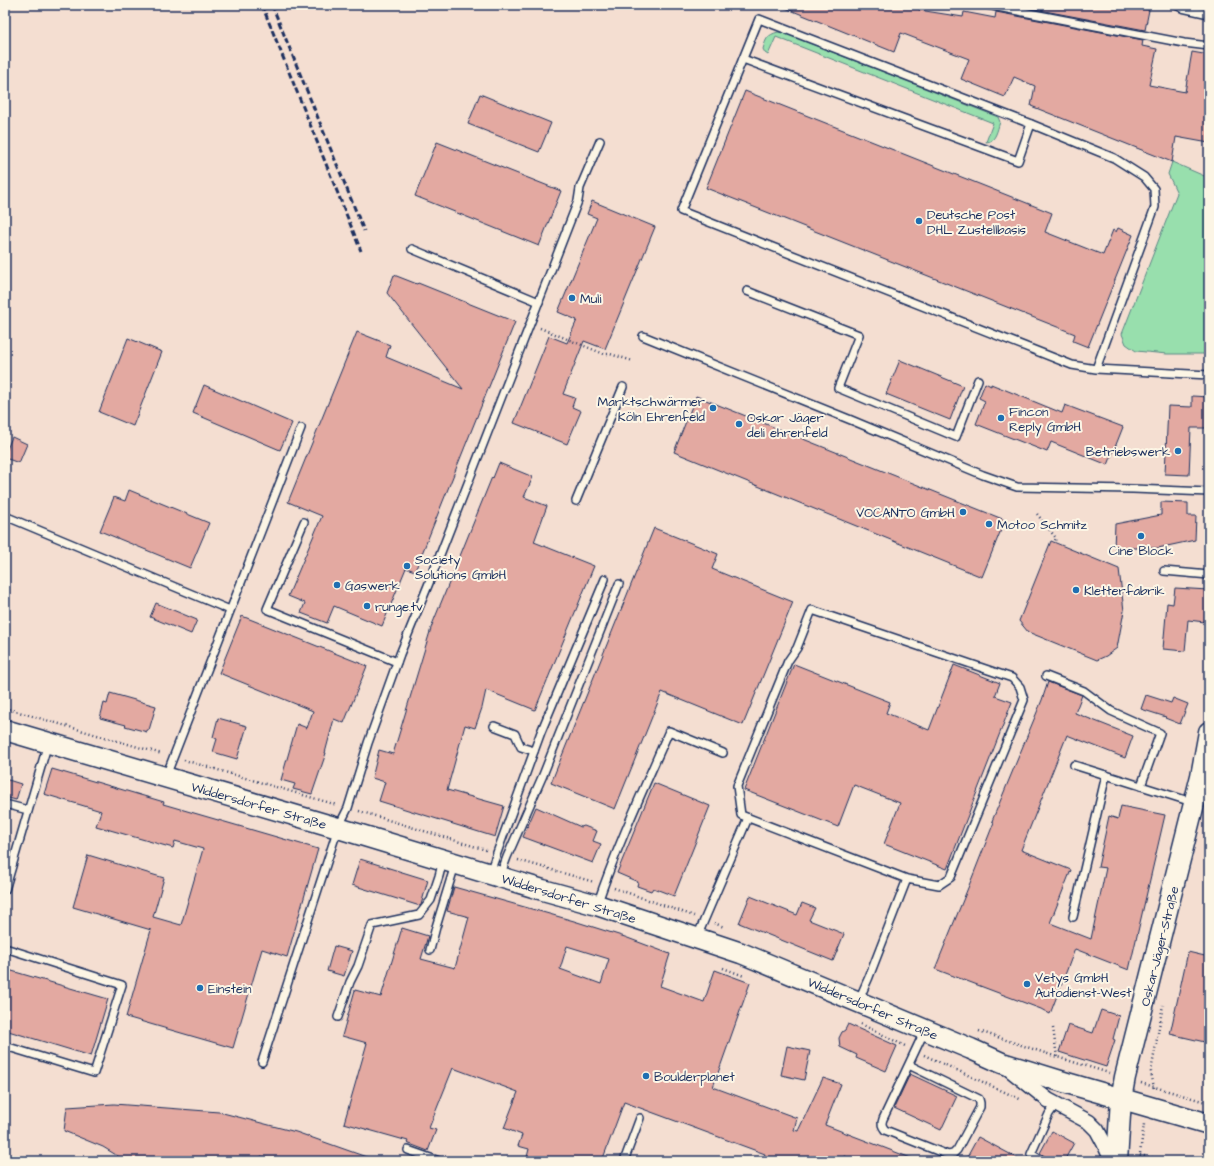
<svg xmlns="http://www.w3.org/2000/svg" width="1214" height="1166" viewBox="0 0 1214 1166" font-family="'Architects Daughter',sans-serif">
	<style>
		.built { fill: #f4ded1 }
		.green { fill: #98dfad; stroke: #5a8786 }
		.building { fill: #e3a9a1; stroke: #1b2f5e; fill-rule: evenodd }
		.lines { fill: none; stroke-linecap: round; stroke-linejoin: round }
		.lane-casing { stroke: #1b2f5e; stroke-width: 10 }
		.street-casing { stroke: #1b2f5e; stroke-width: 17 }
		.secondary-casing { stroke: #1b2f5e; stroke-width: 23 }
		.path { stroke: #1b2f5e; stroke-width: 2.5; stroke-dasharray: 1 3; stroke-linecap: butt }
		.lane { stroke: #fcf5e5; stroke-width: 7 }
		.street { stroke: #fcf5e5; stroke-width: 14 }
		.secondary { stroke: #fcf5e5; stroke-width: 20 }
		.rail { stroke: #1b2f5e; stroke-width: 3; stroke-dasharray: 6 3; stroke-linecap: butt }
		.poi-dot { fill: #1f6fb2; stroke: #fcf5e5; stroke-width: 1.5 }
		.labels { text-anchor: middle; stroke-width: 4; stroke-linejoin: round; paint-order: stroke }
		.poi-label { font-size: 13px; fill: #1b2f5e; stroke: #fcf5e5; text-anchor: start }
		.street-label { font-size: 13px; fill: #1b2f5e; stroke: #fcf5e5 }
	</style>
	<rect width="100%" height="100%" fill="#fcf5e5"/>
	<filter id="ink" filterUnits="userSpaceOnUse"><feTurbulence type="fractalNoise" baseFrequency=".025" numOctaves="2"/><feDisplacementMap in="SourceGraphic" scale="8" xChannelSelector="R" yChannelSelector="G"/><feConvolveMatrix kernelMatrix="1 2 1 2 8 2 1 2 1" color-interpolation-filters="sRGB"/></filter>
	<g filter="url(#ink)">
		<!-- built -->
		<rect class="built" x="5" y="5" width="1204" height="1156"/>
		<!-- green -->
		<g class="green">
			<path d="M778,32l6,1 214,84 2,5c-3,8 -4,20 -14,20l7,-19 -217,-86 -8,18 -3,-2 -2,-4c3,-10 4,-14 15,-17z"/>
			<path d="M1172,162l37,16v176h-42l-31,-3 -10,-7 -4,-10 55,-141 -9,-19z"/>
		</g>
		<!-- building -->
		<g class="building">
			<path d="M778,5h142l-1,5 44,7 1,-5 31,6 1,-6 147,28 -1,6 15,3 -8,36 36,7 7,-40 17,3v88l-33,-6 -4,25 -141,-56 4,-20 -21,-9 -9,20 -44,-18 8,-20 -68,-26 -7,19z"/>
			<path d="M1013,5h110l26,5 -4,20z"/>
			<path d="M745,91l307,122 -7,19 58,23 10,-25 3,2 2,-4 15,7 -45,112 -15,-6 2,-7 -369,-146z"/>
			<path d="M480,94l71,29 -12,29 -71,-28z"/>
			<path d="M437,142l124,49 -22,55 -124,-50z"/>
			<path d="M592,201l63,26 -50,122 -21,-8 -21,53 12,4 -3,9 9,4 -14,33 -53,-21 35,-87 18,7 10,-23 -19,-8 39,-94 -10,-4z"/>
			<path d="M394,275l23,9 1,-1 97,39 -100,249 -9,-3 -24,58 -48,-20 -7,17 -26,-10 4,-10 -17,-7 34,-80 -34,-14 69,-170 33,13 -4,12 77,32 -76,-96z"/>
			<path d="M128,338l34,14 -29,74 -34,-14z"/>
			<path d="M900,360l63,26 -13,34 -64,-26z"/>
			<path d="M985,383l6,3v-2l71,29 3,-8 58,22 -15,38 -57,-23 -4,10 -71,-28 9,-23 -6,-3z"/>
			<path d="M204,385l88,38 -12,27 -87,-37z"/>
			<path d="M696,396l309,124 -23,57 -308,-125z"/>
			<path d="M1192,396l17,1v31h-18l-2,47 -24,-1 3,-68 24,1z"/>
			<path d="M12,437l15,7 -8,19 -14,-5v-4z"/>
			<path d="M499,463l34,14 -9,20 23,9 -13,36 60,24 -59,144 -49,-20 -4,18 -7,20 -10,-3 -18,65 57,16 -9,31 -116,-36 6,-19 -13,-4 7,-28 14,4 39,-129 60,-148 1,1z"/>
			<path d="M129,490l80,33 -19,45 -90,-37 14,-34 11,4z"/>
			<path d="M1161,502l27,1v13h8l-1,24 -37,8h-44l1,-24 46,-9z"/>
			<path d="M654,528l64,26 -6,15 81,33 -50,123 -81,-33 -47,117 -64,-26z"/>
			<path d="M1051,541l68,28 5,42 -7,37 -11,8 -9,4 -69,-28 -9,-11z"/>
			<path d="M1175,588l33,2 -3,32 -17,-2 -3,31 -22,-2 4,-46 6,1z"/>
			<path d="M156,603l41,17 -6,14 -41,-17z"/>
			<path d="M242,616l125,50 -23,57 -10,-4 -9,34h1l-14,41 -19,-5 2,-5 -14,-4 16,-56 10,4 6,-17 -94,-38z"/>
			<path d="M794,664l96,38 -4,11 43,17 25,-65 46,18 -5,13 17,6 -65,167 -63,-25 16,-41 -46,-18 -16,42 -94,-37z"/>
			<path d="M1048,682l34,13 -7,18 58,23 -8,22 -58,-23 -46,115 50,20 -21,53 41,16 15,-71 -8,-1 11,-51 9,3 3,-13 44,9 -36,155 -54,-21 -25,65 -9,-5 -106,-40 37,-91 22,-56 -2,-1 50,-121z"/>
			<path d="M110,693l46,13 -7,24h-2v2l-22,-6 1,-1 -26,-7 4,-15 3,1z"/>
			<path d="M1146,695l25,8 2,-5 15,6 -8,20 -15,-6 1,-1 -25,-8z"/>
			<path d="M218,718l29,8 -10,33 -24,-7 4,-13 -4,-2z"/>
			<path d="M52,769l112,33 -1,2 155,45 -31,108 -25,-8 -29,99 -107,-31 25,-87 -78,-23 15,-52 76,23 -11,39 28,8 22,-76 -28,-8 -2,7 -77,-22 5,-15 -57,-17z"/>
			<path d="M5,779l16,5 -5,16 -11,-3z"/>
			<path d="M654,783l56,23 -36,90 -21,-8 -2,3 -14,-5 1,-4 -21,-9z"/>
			<path d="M536,807l45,20 3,-1 13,5 -4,10 8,3 -8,19 -70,-26z"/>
			<path d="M360,859l68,21 -7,25 -1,1 -68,-21z"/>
			<path d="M454,887l120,34 51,16 45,17 -10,32 44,16 11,-32 35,13 -37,104 84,31 -3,12 4,1 25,-53 18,6 -16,41 91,35v1h-60l-12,-5 -2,5h-80l3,-7 -141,-52 -22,59h-76l3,-12 -11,-3 4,-11 -18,-7 14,-36 -65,-24 -24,60 7,2 -8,21 -21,-8 1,-2 -64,-18 23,-80 -25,-7 13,-46 26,7 21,-69 26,8 -7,23 34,9 14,-51 -22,-6zM567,946l42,13 -8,25 -41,-15z"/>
			<path d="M750,896l47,19 5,-12 13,5 -6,12 35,14 -11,27 -94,-38z"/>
			<path d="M334,946l18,5 -8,25 -17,-5z"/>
			<path d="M1188,952l21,5v86l-39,-9z"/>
			<path d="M5,969l103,30 -17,57 -86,-26z"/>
			<path d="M1101,1010l18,6 -6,23 2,1 -9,27 -47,-15 9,-27 25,8z"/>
			<path d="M848,1024l49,22 -11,25 -30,-13 1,-3 -17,-8 -1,-9 3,-6 3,-2z"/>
			<path d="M787,1046l23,5 -6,29 -23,-5z"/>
			<path d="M910,1074l47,22 -16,34 -47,-22z"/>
			<path d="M114,1104l105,8 77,20 76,27v2h-96l-15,-5 -2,5h-133l-23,-14 -39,-16 3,-24z"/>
			<path d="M1052,1131l22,12 -10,18h-16l-2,-4 -6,-4z"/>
			<path d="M978,1137l45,24h-58z"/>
		</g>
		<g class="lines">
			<!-- lane casing -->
			<g class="lane-casing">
				<g id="lane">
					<path d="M987,5l197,38 25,3"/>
					<path d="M1176,5l6,3 27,6"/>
					<path d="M743,59l275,102 13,-37"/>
					<path d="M412,249l127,53"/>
					<path d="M747,291l112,44 -21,53 118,49 22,-57"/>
					<path d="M643,336l208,84 132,55 34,12 116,2 76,3"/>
					<path d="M1096,369l59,-162 -1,-18 -10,-12 -30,-19 -83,-34 -272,-105 -78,192 391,154 24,4 113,6"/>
					<path d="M576,501l47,-114"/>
					<path d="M5,516l225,94"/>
					<path d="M304,522l-37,87 130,53"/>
					<path d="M1164,571l45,4"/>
					<path d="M1046,676l38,15 27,20 49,22 -19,53"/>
					<path d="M494,726l21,8 6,13 13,4"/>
					<path d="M1074,765l118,37"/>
					<path d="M166,776l135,-348"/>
					<path d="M5,804l23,6"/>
					<path d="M490,872l51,-140 64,-153"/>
					<path d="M500,876l7,-19 36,-82 76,-191"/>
					<path d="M5,890l43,-147"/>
					<path d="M597,905c20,-59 47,-117 72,-174l54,22"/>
					<path d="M1073,917l33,-142"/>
					<path d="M697,937l51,-119"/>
					<path d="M5,948l117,37 -28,88 -89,-27"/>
					<path d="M430,950l6,-23 19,-62"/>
					<path d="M858,1002l11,-25 38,-98 32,6 12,-8 73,-177 -4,-13 -8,-9 -200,-68 -15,38 -9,13 -51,125 4,29 166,64"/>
					<path d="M338,1017l12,-35 8,-16 14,-41 47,-10 12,-15 8,-24 4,-16"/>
					<path d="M262,1062l76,-234 10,-20 20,-65 32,-89 29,-71 149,-382 2,-13 20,-47"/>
					<path d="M909,1065l70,34 1,4v4l-23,43 -4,4 -5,1 -63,-25c-3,-4 -4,-6 -2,-11l42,-89"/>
					<path d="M408,1150l31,11"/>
					<path d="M624,1161l16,-43"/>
					<path d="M1043,1161l-12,-7 18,-40 7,-10"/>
				</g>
			</g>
			<!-- street casing -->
			<g class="street-casing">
				<path id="street" d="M1008,1068l40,32 41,22 8,8 7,13 8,18"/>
			</g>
			<!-- secondary casing -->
			<g class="secondary-casing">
				<g id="secondary">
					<path d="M5,730l333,98 205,62 54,15 144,48 230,96 31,14 65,20 142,41"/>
					<path d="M1117,1161l4,-62 4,-22 76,-301 8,-44"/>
				</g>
			</g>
			<!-- path -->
			<g class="path">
				<path d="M540,328l64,26h6l23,7"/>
				<path d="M1037,514l19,24 -2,5"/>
				<path d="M5,708l157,46"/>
				<path d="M184,760l153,45"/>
				<path d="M359,811l127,39"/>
				<path d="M518,860l76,22"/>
				<path d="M614,888l80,28"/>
				<path d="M714,923l10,4"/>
				<path d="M723,968l21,8"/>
				<path d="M861,1024l44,22"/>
				<path d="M1053,1028l4,29"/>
				<path d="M979,1031l78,26 52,16"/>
				<path d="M924,1055l98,45"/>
				<path d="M1141,1083l68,20"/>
				<path d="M1154,1088l-3,-16 12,-67"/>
				<path d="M1140,1155l25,6"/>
				<path d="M1139,1161l5,-37"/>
			</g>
			<!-- lane -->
			<use href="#lane" class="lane"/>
			<!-- street -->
			<use href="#street" class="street"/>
			<!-- secondary -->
			<use href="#secondary" class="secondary"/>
			<!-- rail -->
			<g class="rail">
				<path d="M262,5l99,246"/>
				<path d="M272,5l92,226"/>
			</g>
		</g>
	</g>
	<!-- markers -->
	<g class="poi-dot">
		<circle cx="919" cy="221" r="4"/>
		<circle cx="572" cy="298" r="4"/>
		<circle cx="713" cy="408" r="4"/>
		<circle cx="1001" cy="418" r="4"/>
		<circle cx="739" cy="424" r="4"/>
		<circle cx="1178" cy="451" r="4"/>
		<circle cx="963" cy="512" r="4"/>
		<circle cx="989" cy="524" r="4"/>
		<circle cx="1141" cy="536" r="4"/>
		<circle cx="407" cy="566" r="4"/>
		<circle cx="337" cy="585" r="4"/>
		<circle cx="1076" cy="590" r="4"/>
		<circle cx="367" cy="606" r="4"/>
		<circle cx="1027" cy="984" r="4"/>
		<circle cx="200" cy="988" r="4"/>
		<circle cx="646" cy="1076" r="4"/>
	</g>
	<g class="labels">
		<!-- poi labels -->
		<g class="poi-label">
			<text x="927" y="219">Deutsche Post<tspan x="927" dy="15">DHL Zustellbasis</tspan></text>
			<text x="580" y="303">Muli</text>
			<text x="705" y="406" text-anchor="end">Marktschwärmer<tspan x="705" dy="15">Köln Ehrenfeld</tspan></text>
			<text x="1009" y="416">Fincon<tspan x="1009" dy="15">Reply GmbH</tspan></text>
			<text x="747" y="422">Oskar Jäger<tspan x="747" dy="15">deli ehrenfeld</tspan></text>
			<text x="1170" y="456" text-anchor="end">Betriebswerk</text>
			<text x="955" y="517" text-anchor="end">VOCANTO GmbH</text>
			<text x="997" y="529">Motoo Schmitz</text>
			<text x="1141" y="555" text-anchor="middle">Cine Block</text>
			<text x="415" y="564">Society<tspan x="415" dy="15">Solutions GmbH</tspan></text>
			<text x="345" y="590">Gaswerk</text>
			<text x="1084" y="595">Kletterfabrik</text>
			<text x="375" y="611">runge.tv</text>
			<text x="1035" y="982">Vetys GmbH<tspan x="1035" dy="15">Autodienst-West</tspan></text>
			<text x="208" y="993">Einstein</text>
			<text x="654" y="1081">Boulderplanet</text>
		</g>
		<!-- street labels -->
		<g class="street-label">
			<text transform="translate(259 805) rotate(16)" y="5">Widdersdorfer Straße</text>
			<text transform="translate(569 898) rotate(17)" y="5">Widdersdorfer Straße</text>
			<text transform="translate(1159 946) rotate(-76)" y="5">Oskar-Jäger-Straße</text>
			<text transform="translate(873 1008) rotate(23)" y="5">Widdersdorfer Straße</text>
		</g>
	</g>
	<!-- margin -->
	<rect width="1214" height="1166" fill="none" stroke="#fcf5e5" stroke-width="20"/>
	<rect x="10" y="10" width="1194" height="1146" fill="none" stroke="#1b2f5e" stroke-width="1.5" filter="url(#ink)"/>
</svg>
